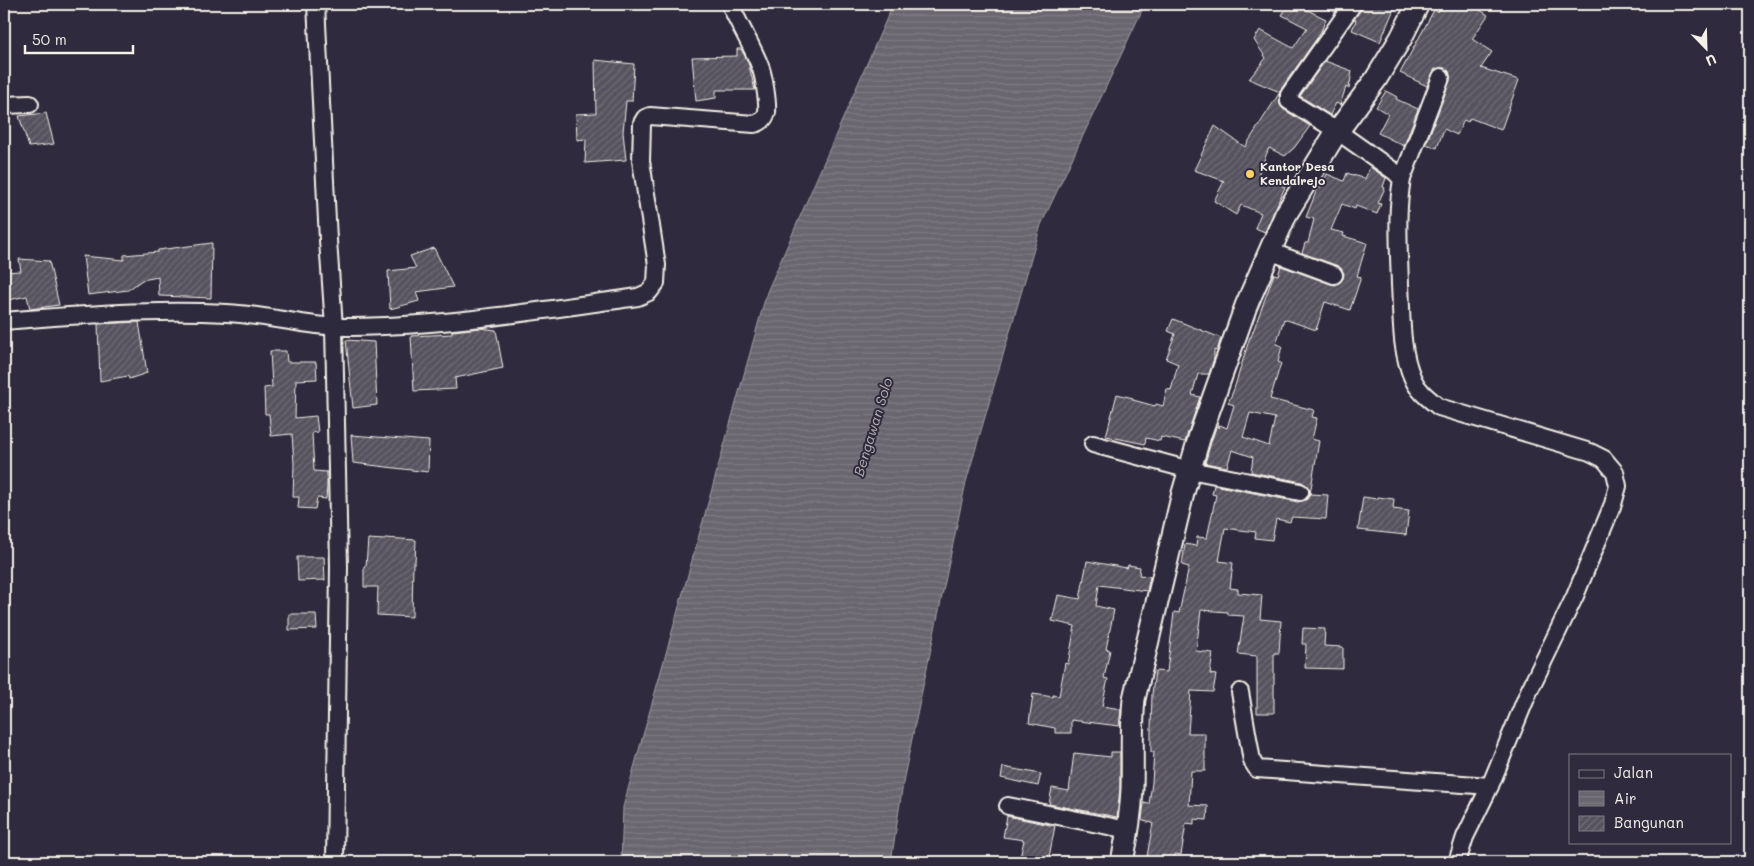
<svg xmlns="http://www.w3.org/2000/svg" width="1754" height="866" viewBox="0 0 1754 866" font-family="Mali,sans-serif">
	<style>
		.water { fill: url(#water-rules); stroke: #a19ea0 }
		.building { fill: url(#building-hatch); stroke: #f4f1e8; fill-rule: evenodd }
		.lines { fill: none; stroke-linecap: round; stroke-linejoin: round }
		.minor-casing { stroke: #f4f1e8; stroke-width: 20 }
		.tertiary-casing { stroke: #f4f1e8; stroke-width: 25 }
		.minor { stroke: #2f2a3d; stroke-width: 16 }
		.tertiary { stroke: #2f2a3d; stroke-width: 21 }
		.poi-dot { fill: #ffd166; stroke: #2f2a3d; stroke-width: 2 }
		.labels { text-anchor: middle; stroke-width: 4; stroke-linejoin: round; paint-order: stroke }
		.poi-label { font-size: 12px; font-weight: bold; fill: #f4f1e8; stroke: #2f2a3d; text-anchor: start }
		.water-label { font-size: 14px; font-style: italic; fill: #b6b2b2; stroke: #2f2a3d }
	</style>
	<defs>
		<pattern id="water-rules" width="6" height="5" patternUnits="userSpaceOnUse" patternTransform="scale(1.25)"><rect width="6" height="5" fill="#6a6670"/><path d="M0 2.5h6" fill="none" stroke="#807c84"/></pattern>
		<pattern id="building-hatch" width="6" height="6" patternUnits="userSpaceOnUse" patternTransform="scale(1.25)"><rect width="6" height="6" fill="#56525f"/><path d="M-1 1l2-2M0 6l6-6M5 7l2-2" fill="none" stroke="#6f6b76"/></pattern>
	</defs>
	<rect width="100%" height="100%" fill="#2f2a3d"/>
	<filter id="ink" filterUnits="userSpaceOnUse"><feTurbulence type="fractalNoise" baseFrequency=".02" numOctaves="2"/><feDisplacementMap in="SourceGraphic" scale="10" xChannelSelector="R" yChannelSelector="G"/><feConvolveMatrix kernelMatrix="1 2 1 2 8 2 1 2 1" color-interpolation-filters="sRGB"/></filter>
	<g filter="url(#ink)">
		<!-- water -->
		<path class="water" d="M893,4h252l-104,221 -75,257 -62,295 -13,85h-270l2,-55 144,-515z"/>
		<!-- building -->
		<g class="building">
			<path d="M1289,4h6l31,15 -6,15 -39,55 -2,5 1,11 3,4 27,17 -16,22 -9,8 -16,-8 -11,27 27,12 -20,45 -10,-4 6,-15 -20,-8 -5,10 -22,-14 10,-20 -30,-11 21,-44 30,21 35,-55 -31,-13 17,-21 -12,-18 6,-10 33,18 14,-20 -25,-13z"/>
			<path d="M1317,4h24l-6,8z"/>
			<path d="M1363,4h33l-16,38 -28,-12 4,-10 -2,-1 7,-10z"/>
			<path d="M1442,4h29l17,11 -16,24 20,13 -11,16 38,12 -18,50 -31,-12 -2,4 -4,-2 -7,15 -13,-6 -7,19 -11,-4 24,-63 -1,-10 -5,-3 -9,1 -8,17 -27,-13 34,-63 4,2z"/>
			<path d="M737,49h4l7,13 7,28h-39v8l-20,3 -4,-44 45,-1z"/>
			<path d="M595,60l39,4 -2,37h-6l-3,31 3,28 -41,3 1,-24 -9,1 -1,-26 20,-1z"/>
			<path d="M1325,61l27,10 -3,18 -3,-2 -6,18 -4,-2 -6,12 -30,-19z"/>
			<path d="M1386,91l11,6 -1,2 22,10 -14,37 -26,-13 10,-19 -12,-7z"/>
			<path d="M46,113l8,31 -25,3 -10,-31z"/>
			<path d="M1370,167l16,11 -3,9 2,1 -7,15 3,1 -4,10 -21,-8 -1,3 -13,-5 -11,26 13,3 -1,3 24,7 -10,33 4,1 -11,33 -25,-8 -9,28 -32,-11 -8,25 6,2 -4,16 3,1 -11,36 44,11 -2,7 5,1 -5,21 7,2 -9,53 18,1 -2,24 -34,-2 -2,5 -14,-3 -4,21 -17,-2 1,-6 -31,-4 -6,33 14,2 -3,25 8,1v4l24,2 -2,24 21,2 -2,32h-5v60h-17v-57l-19,-2 6,-38 -16,-1v-3l-27,-2 -5,41 17,2 -3,21 6,1 -3,17 -22,-1 -3,42h17v38h-14l-2,34 19,1 -1,14 -13,-1v5l-8,-1 -5,32 -6,-1 -1,8h-28l7,-39 -10,-2 -1,-2 2,-16 5,1 3,-21 2,-31h-3v-24l1,-34 3,-23 12,1 7,-60 5,1 10,-46 -7,-2 3,-21 11,2 1,-9 10,1 9,-43 -4,-1 2,-9 84,17 9,-3 3,-6 -1,-5 -7,-6 -51,-10 2,-15 -21,-7 -5,17 -22,-4 7,-24 6,-17 1,6 1,-3 7,3 7,-23 -6,-2 6,-14 16,-52h1l23,-63 4,1 3,-9 50,18 5,1 7,-6 1,-6 -6,-7 -36,-13 3,-10h3l6,-24 -8,-2 12,-30 3,1 6,-14 17,7 3,-8 18,6zM1250,413l25,5 -6,28 -26,-9z"/>
			<path d="M212,243l-1,55 -52,-2 -1,-19 -16,3 -14,10 -40,5 -5,-39 41,4v-5l34,-3v-2z"/>
			<path d="M434,248l19,39 -37,5 3,9 -29,8 -2,-38 28,-3 -6,-12z"/>
			<path d="M19,259l30,2 10,44 -29,4 -3,-13 -23,5v-29l17,-1z"/>
			<path d="M1173,319l48,19 -4,13 -3,-1v8l-5,16h-11l-6,21 8,2 -15,45 -24,-5 -1,4 -14,-3 -1,6 -39,-8 11,-42 16,4v2l22,6 1,-2 7,2 4,-17 4,1 7,-26 -12,-5 9,-25 -7,-3z"/>
			<path d="M139,322l8,51 -18,6 -1,-3 -28,5 -2,-57z"/>
			<path d="M480,328l16,2 7,38 -48,10 1,11 -42,2 -3,-55 41,-2v-3z"/>
			<path d="M346,340l28,2 3,63 -24,3z"/>
			<path d="M270,351h16l1,11h29l1,17 -21,1 -1,38 21,-2 2,16 -6,1 2,38 13,1v14l-1,13 -9,-1 -2,11 -17,-1 1,-11h-6l1,-33 -2,-30 -21,2 -2,-22h-4l-1,-26 8,-1z"/>
			<path d="M351,435l78,6 -1,31 -75,-9z"/>
			<path d="M1363,497l14,2 1,-2 16,2 -1,10 16,2 -3,24 -48,-5z"/>
			<path d="M385,538l31,2 -1,23h-2l-1,54 -35,-2 1,-28h-14v-21h2l2,-27 17,1z"/>
			<path d="M297,557h27l1,23 -27,1z"/>
			<path d="M1087,561l40,7 1,-3 12,2 -1,8 11,1 -3,15 -48,-6 -3,21 18,4 -8,39 4,1 -6,28 4,1 -6,27 19,3 -2,17 -48,-6v13h-16v-5l-26,-5 4,-29 20,3v-2l6,1 6,-33 3,1 7,-38 -23,-5 6,-26 22,4z"/>
			<path d="M289,614h27l1,15 -28,1z"/>
			<path d="M1303,628l22,1 -1,17 19,1v22l-38,-1 1,-24h-4z"/>
			<path d="M1111,752h9v37l-3,28 -68,-13 3,-16 17,3 5,-38 37,4z"/>
			<path d="M1003,767l38,7 -3,12 -37,-8z"/>
			<path d="M1007,816l48,10 -7,36h-29l5,-22 -21,-3z"/>
		</g>
		<g class="lines">
			<!-- minor casing -->
			<g class="minor-casing">
				<g id="minor">
					<path d="M316,4l12,236 6,87 5,239 -4,296"/>
					<path d="M1353,4l-64,91v6l48,30 58,41 7,7c-6,35 -3,71 -2,106 2,32 0,65 13,94 5,12 16,20 26,28l151,45 14,7 11,13 3,14 -5,18 -38,92 -46,95 -39,95 -25,51 -8,25"/>
					<path d="M4,105l26,-1"/>
					<path d="M1402,179l39,-102"/>
					<path d="M1269,251l65,24"/>
					<path d="M4,321c74,-6 149,-12 223,-8 42,2 83,15 124,14 96,-1 192,-17 287,-30l11,-5 7,-9 1,-18 -16,-104 1,-38 3,-5 5,-2 104,8c6,-1 11,-5 13,-12 1,-9 -3,-36 -7,-46 -8,-21 -21,-41 -30,-62"/>
					<path d="M1093,444l97,26 110,22"/>
					<path d="M1240,692l12,69 5,8 233,17"/>
					<path d="M1008,806l120,24"/>
				</g>
			</g>
			<!-- tertiary casing -->
			<g class="tertiary-casing">
				<path id="tertiary" d="M1122,862c5,-24 9,-49 10,-73 1,-30 -1,-60 2,-90l49,-206 17,-58 46,-129 40,-92 48,-78 42,-57 25,-41 17,-34"/>
			</g>
			<!-- minor -->
			<use href="#minor" class="minor"/>
			<!-- tertiary -->
			<use href="#tertiary" class="tertiary"/>
		</g>
	</g>
	<!-- markers -->
	<circle class="poi-dot" cx="1250" cy="174" r="5"/>
	<g class="labels">
		<!-- poi labels -->
		<g class="poi-label">
			<text x="1260" y="171">Kantor Desa<tspan x="1260" dy="14">Kendalrejo</tspan></text>
		</g>
		<!-- water labels -->
		<g class="water-label">
			<text transform="translate(873 427) rotate(-73)" y="5">Bengawan Solo</text>
		</g>
	</g>
	<!-- margin -->
	<rect width="1754" height="866" fill="none" stroke="#2f2a3d" stroke-width="20"/>
	<rect x="10" y="10" width="1734" height="846" fill="none" stroke="#f4f1e8" stroke-width="2" filter="url(#ink)"/>
	<!-- legend -->
	<rect x="1569" y="754" width="162" height="90" fill="#2f2a3d" stroke="#7e7a81"/>
	<rect x="1579" y="770" width="25" height="8" fill="#2f2a3d" stroke="#7e7a81"/>
	<text x="1614" y="778" font-size="15" fill="#f4f1e8">Jalan</text>
	<rect x="1579" y="791" width="25" height="15" fill="url(#water-rules)" stroke="#7e7a81"/>
	<text x="1614" y="804" font-size="15" fill="#f4f1e8">Air</text>
	<rect x="1579" y="816" width="25" height="15" fill="url(#building-hatch)" stroke="#7e7a81"/>
	<text x="1614" y="828" font-size="15" fill="#f4f1e8">Bangunan</text>
	<!-- north arrow -->
	<g transform="translate(1706 48) rotate(157)" stroke="#2f2a3d" stroke-width="4" paint-order="stroke">
	<path d="M0-4L9 19L0 12L-9 19Z" fill="#f4f1e8"/>
	<text y="-8" font-size="14" font-weight="bold" text-anchor="middle" fill="#f4f1e8">U</text>
	</g>
	<!-- scale -->
	<path d="M25 45v8h108v-8" fill="none" stroke="#f4f1e8" stroke-width="2.5"/>
	<text x="32" y="45" font-size="15" fill="#f4f1e8" stroke="#2f2a3d" stroke-width="4" paint-order="stroke">50 m</text>
</svg>
